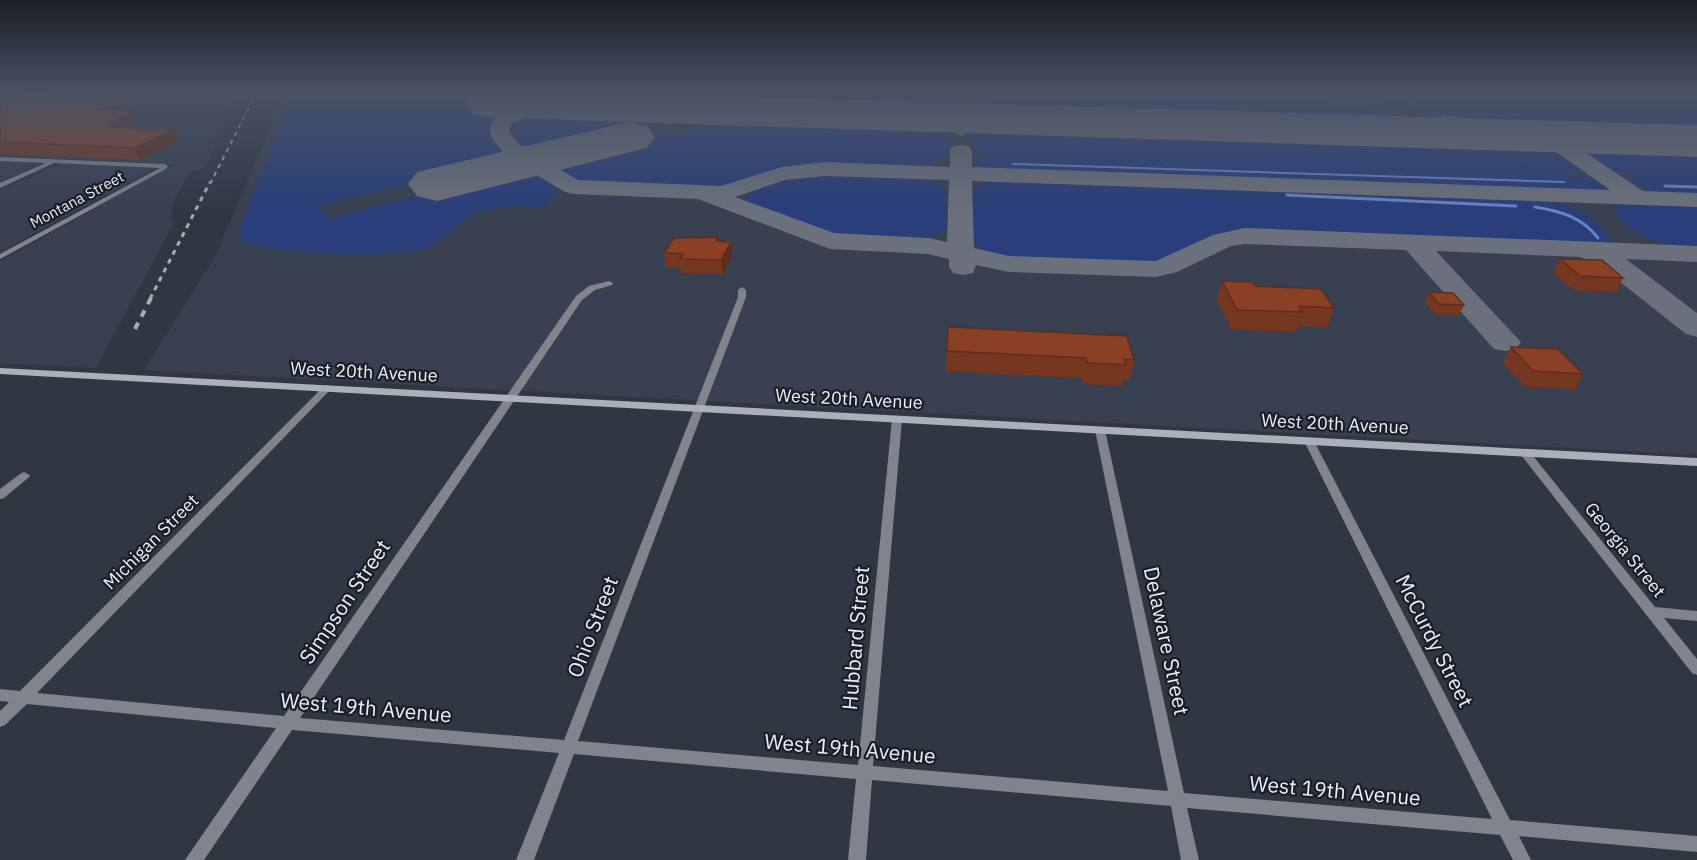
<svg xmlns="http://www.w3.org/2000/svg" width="1697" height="860" viewBox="0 0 1697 860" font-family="'IBM Plex Sans',sans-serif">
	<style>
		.built { fill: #384052 }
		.green { fill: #293e7a }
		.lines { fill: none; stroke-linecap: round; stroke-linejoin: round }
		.stream-far1 { stroke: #6882c6; stroke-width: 2 }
		.stream { stroke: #6882c6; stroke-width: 3 }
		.taxiway { fill: #6c707c; fill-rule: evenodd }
		.runway { fill: #6c707c; fill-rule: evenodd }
		.street { fill: #81848a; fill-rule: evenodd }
		.secondary { fill: #aaafb9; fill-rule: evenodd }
		.rail-far2 { stroke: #a7abb5; stroke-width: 2; stroke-dasharray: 4.5 4.5; stroke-linecap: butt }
		.rail-far1 { stroke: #a7abb5; stroke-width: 3; stroke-dasharray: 5 5; stroke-linecap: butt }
		.rail { stroke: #a7abb5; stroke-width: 4; stroke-dasharray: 7 7; stroke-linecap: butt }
		.wall { fill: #763720 }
		.shaded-wall { fill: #602d1a }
		.building { fill: #894025; stroke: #602d1a; stroke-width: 1.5 }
		.labels { text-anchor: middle; stroke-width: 4.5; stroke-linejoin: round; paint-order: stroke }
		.far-street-label { font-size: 15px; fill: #eaeef6; stroke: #1b1e24 }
		.street-label { font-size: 18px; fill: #eaeef6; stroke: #1b1e24 }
		.near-street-label { font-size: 21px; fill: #eaeef6; stroke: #1b1e24 }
	</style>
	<rect width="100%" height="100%" fill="#313643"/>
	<!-- built -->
	<g class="built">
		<path d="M57,92h182l-30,52 9,-1 -8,14 -7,12 -12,2 -17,29 -3,20 4,1 -79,147 -96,-5v-102l176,-97 -176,-8v-52z"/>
		<path d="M285,92h1412v363l-1553,-85 72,-115z"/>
		<path d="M0,161l42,2 -42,20z"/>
		<path d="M62,163l95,4 -157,85v-62z"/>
	</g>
	<!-- green -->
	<g class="green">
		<path d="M294,92h210l-25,19 17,3 -4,21 6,11 9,9 -5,6 -185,45 12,12 186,-46c15,-1 32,4 41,16l-1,6 -12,13c-27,-1 -57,-4 -80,13 -14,10 -23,24 -40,29 -27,8 -162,6 -181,-10l-3,-9z"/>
		<path d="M515,92h275l-56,11 -210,-6 -9,-2z"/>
		<path d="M837,92h76l-2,12h4l2,-12h36v9l-8,6 -8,-1 -1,2 -9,1 -132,-5z"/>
		<path d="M970,92h315l149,32 -437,-13c-15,-2 -26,-1 -27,-19z"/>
		<path d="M1329,92h368v40l-205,-6 -141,-29 110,3c-11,-8 -25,-10 -37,-5z"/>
		<path d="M539,113l131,4 5,1 -132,34c-18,0 -32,-6 -34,-25l7,-7z"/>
		<path d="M732,119l198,7v4l9,-2 10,7 1,15 -12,10 -18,5c-40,6 -81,-4 -121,0 -32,4 -59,22 -89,24l-121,-5 -19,-5 -18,-12 12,-7z"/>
		<path d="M999,127l521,17 36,9 28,19h-20l8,4 20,1 11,12 -27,2 -74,-2 -424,-15 -69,-3 -29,-4 -8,-11 17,1v-4l-19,-2 2,-17 11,-5z"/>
		<path d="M1605,147l92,2v47l-47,-6 -28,-12h21l-8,-4 -19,-1 -27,-20 3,-4z"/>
		<path d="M829,174l86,3 23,4 8,13 -1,35c-16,14 -87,13 -109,8 -25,-5 -61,-23 -86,-32l-4,-5 4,-7c25,-13 51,-19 79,-19z"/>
		<path d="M1012,181l498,17c15,2 31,2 47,5 14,2 54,23 53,40l-74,1 -293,-11 -19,3 -62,27 -146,-4c-12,-2 -30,-3 -39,-14 -6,-7 -6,-41 -4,-50 1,-4 5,-9 7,-12z"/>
		<path d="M1635,203l62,2v44c-29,-4 -73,-12 -84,-44z"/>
	</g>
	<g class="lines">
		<!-- stream-far1 -->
		<path class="stream-far1" d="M1013,164l551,18"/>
		<!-- stream -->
		<g class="stream">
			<path d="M1665,186l32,1"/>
			<path d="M1287,195l229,11"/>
			<path d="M1535,207c25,4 47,10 63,31"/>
		</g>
		<!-- taxiway -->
		<g class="taxiway">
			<path d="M549,99l7,2 2,4 -2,4 -43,13 -3,4v7l11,13 21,3 30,-4 8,1 3,5 -3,5 -35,5 33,19 143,6 61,-19 43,-5 125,5v-16l3,-5 8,-1 8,1 3,5v16l638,23 -52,-37 -24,-7 -52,-8 -3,-4 -42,-9 -3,-4 3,-4 7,-2 77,17 17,2 9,-4 15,7c12,-6 29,-7 42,-3l3,4 -3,4 -28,4 67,45 54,2v14l-725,-26 2,67 35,8 147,5 57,-26 32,-7 452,18v16l-71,-3 71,54v24l-11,-3 -86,-68 -20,-9 -144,-6 85,91 -5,7 -11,2 -11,-2 -88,-99 -161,-6 -14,2 -54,26 -21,5 -147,-5 -33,-7 -3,8 -10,2 -10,-2 -4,-6v-8l-21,-5 -98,-5 -132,-50 -125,-5 -8,-2 -45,-27c-11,6 -20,13 -33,10l-3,-5 3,-5 16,-8v-5c-4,-5 -12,-13 -13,-20 -4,-21 44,-29 59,-33zM825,176l124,4 -2,62 -19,-4 -94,-5 -99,-36 50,-17z"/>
			<path d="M962,101l17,8 33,6 3,4 -3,4 -30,4 -21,9 -20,-10 -27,-5 -3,-4 3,-4 31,-4zM962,115l5,3h1l-5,3 -6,-3z"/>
		</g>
		<!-- runway -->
		<path class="runway" d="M477,92h115l1105,33v32l-1068,-35 18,4 8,11 -8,11 -210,53 -20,-5 -9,-12 9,-12 212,-50 -140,-5 -17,-4 -6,-10 6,-10z"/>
		<!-- street -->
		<g class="street">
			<path d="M0,157l165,7 3,2 -2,3 -166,90v-5l160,-86 -106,-5 -54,25v-5l46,-20 -46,-2z"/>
			<path d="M609,281l4,2 -1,2 -17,5 -13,10 -282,418 264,22 174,-443v-7l4,-3 4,3v7l-168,444 280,24 34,-346 5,-3 5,3 -29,347 295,25 -73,-361 5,-3 5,3 79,363 308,26 -188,-378 5,-3 5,3 196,379 187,16v16l-178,-16 12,24h-18l-13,-25 -313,-27 12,52h-18l-10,-54 -299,-26 -6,80h-18l8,-81 -282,-25 -40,106h-18l43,-107 -267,-23 -88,130h-19l91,-132 -249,-24 -22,21 -5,2v-16l9,-9 -9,-1v-12l20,2 304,-305 3,-1 5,3 -2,2 -293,303 247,23 292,-420 13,-10z"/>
			<path d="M1525,450l4,1 126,156 42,4v10l-33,-3 33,41v16l-5,-2 -171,-218 -1,-2z"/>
			<path d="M24,472l4,2 2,2 -2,2 -24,20 -4,1v-10l20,-15z"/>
		</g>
		<!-- secondary -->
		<g class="secondary">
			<path d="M42,92h12l-54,12v-4z"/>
			<path d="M0,368l1697,90v8l-1697,-92z"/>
		</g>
		<!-- rail-far2 -->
		<path class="rail-far2" d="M210,184l47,-92"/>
		<!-- rail-far1 -->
		<path class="rail-far1" d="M150,299l60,-117"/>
		<!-- rail -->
		<path class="rail" d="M135,329l16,-31"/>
	</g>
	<!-- wall -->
	<g class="wall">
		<path d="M0,101l128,9 -2,1 13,12 -10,4 51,13 -40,20 -140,-6z"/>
		<path d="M719,241l13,14 -9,19 -42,-1v-5l-15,-1 -2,-14z"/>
		<path d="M1560,259l63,19 -7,14 -43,-2 -20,-17z"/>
		<path d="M1222,281l33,5 79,22 -7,19 -29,-1 -2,6 -65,-3 -14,-29z"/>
		<path d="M1429,292l35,13 -5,10 -24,-1 -10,-12z"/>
		<path d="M948,327l186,33 -4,20h-7l-2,6 -37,-2 -2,-6 -136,-7z"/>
		<path d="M1511,347l72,27 -8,15 -50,-2 -22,-24z"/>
	</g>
	<!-- shaded-wall -->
	<g class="shaded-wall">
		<path d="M123,100l5,10 -23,10 -5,-11z"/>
		<path d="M134,112l5,11 -17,7 -12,-3v-5z"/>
		<path d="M175,129l5,11 -40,20 -5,-12z"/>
		<path d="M731,242l1,13 -9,19 -2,-14z"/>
	</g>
	<!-- building -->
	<g class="building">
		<path d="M15,96l108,4 -23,9 34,3 -24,10 9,1 -9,4 65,2 -40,19 -135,-6v-41z"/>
		<path d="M718,237l-2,4 15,1 -10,18 -41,-1 3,-5 -19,-1 10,-15z"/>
		<path d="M1560,259l42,1 21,18 -43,-2z"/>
		<path d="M1222,281l30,1 3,4 66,3 13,19 -35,-2 3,6 -65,-2z"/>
		<path d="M1429,292l24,1 11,12 -25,-1z"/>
		<path d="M948,327l179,9 7,24 -10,-1 2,6 -39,-2 -1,-5 -139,-7z"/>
		<path d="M1511,347l47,2 25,25 -50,-3z"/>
	</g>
	<!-- sky -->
	<linearGradient id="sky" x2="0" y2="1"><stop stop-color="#1b1e25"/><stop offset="0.43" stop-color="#485266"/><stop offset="1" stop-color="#485266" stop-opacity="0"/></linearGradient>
	<rect width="1697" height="212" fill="url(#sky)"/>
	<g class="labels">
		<!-- far-street labels -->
		<g class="far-street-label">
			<text transform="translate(77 200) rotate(-28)" y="5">Montana Street</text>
		</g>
		<!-- street labels -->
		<g class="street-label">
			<text transform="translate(364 372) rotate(3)" y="6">West 20th Avenue</text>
			<text transform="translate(849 399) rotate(3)" y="6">West 20th Avenue</text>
			<text transform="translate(1335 424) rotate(3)" y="6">West 20th Avenue</text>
			<text transform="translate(151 542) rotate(-45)" y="6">Michigan Street</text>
			<text transform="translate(1625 550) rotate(51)" y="6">Georgia Street</text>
		</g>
		<!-- near-street labels -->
		<g class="near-street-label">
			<text transform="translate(345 602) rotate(-56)" y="7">Simpson Street</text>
			<text transform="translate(593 627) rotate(-69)" y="7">Ohio Street</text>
			<text transform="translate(856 638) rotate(-85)" y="7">Hubbard Street</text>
			<text transform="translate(1166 641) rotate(78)" y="7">Delaware Street</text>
			<text transform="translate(1434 641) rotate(63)" y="7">McCurdy Street</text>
			<text transform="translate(366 708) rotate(5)" y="7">West 19th Avenue</text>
			<text transform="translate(850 749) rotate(5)" y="7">West 19th Avenue</text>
			<text transform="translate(1335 791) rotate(5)" y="7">West 19th Avenue</text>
		</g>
	</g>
</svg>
